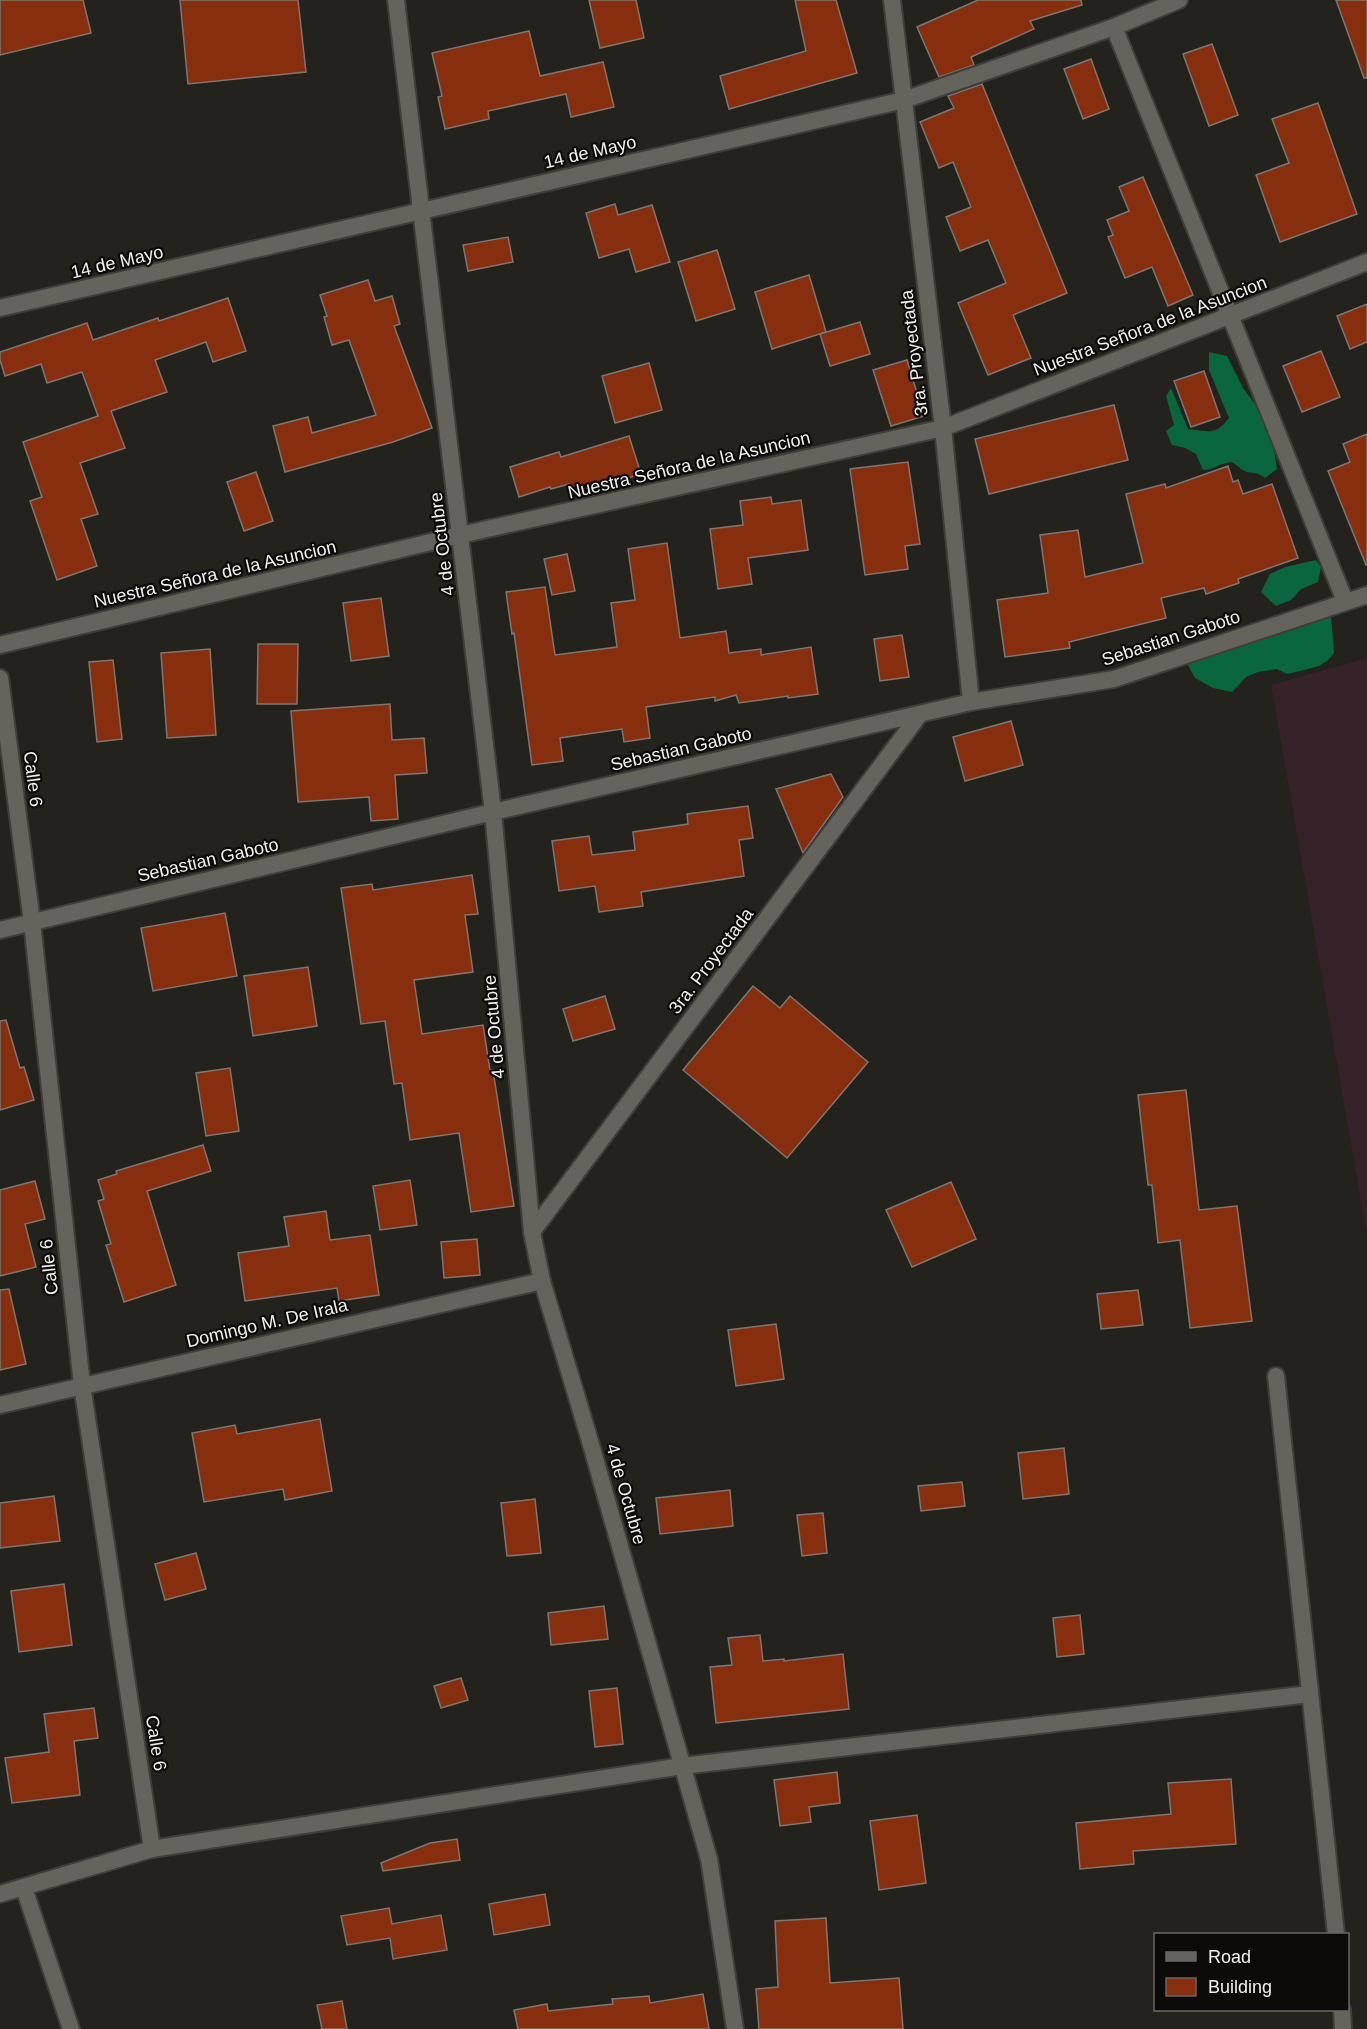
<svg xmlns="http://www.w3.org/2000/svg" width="1367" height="2029" viewBox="0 0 1367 2029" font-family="Helvetica,sans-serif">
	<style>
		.industrial { fill: #352329 }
		.forest { fill: #0a663d }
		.building { fill: #872e0e; stroke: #7d7673; stroke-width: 1.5 }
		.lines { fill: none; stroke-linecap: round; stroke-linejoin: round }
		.minor-casing { stroke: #3f3e3a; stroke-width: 20 }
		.minor { stroke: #64635c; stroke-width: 16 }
		.labels { text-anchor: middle; stroke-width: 4.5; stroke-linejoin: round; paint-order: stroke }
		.street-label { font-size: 18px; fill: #f2f1ee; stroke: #0c0b09 }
	</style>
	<rect width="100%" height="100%" fill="#23221c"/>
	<!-- industrial -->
	<path class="industrial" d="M1367,658v578l-96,-551z"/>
	<!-- forest -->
	<g class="forest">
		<path d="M1209,352l18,4 16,32 18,24 12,31 4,26 -12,9c-11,-8 -14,-3 -22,-8 -6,-3 -9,-10 -17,-7 -9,2 -14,7 -23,7l-7,-16 -11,-6 -13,-3 -6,-14 8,-6 -8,-29 5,-8 17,41c22,2 27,7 41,-11l-20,-48z"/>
		<path d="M1316,560l5,7 -3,15 -17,7 -10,11 -15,6 -15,-14 9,-18 15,-7z"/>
		<path d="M1308,613l23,3 3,37 -6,7 -9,6 -19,5 -13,3 -10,-5 -19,3 -12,5 -14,15 -19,-4 -18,-10 -10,-18z"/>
	</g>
	<!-- building -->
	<g class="building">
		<path d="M0,0h83l8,33 -91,22z"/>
		<path d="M180,0h118l8,72 -118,12z"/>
		<path d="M589,0h47l8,38 -44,10z"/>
		<path d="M795,0h41l21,73 -128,36 -9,-33 86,-25z"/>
		<path d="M978,0h103l1,5 -52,16 4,8 -63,28 3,8 -35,12 -22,-50z"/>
		<path d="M1336,0h31v78h-3z"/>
		<path d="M529,31l11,45 63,-14 11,45 -43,10 -5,-23 -78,17 1,8 -44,10 -7,-32 4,-1 -10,-43z"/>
		<path d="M1212,44l26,71 -29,11 -26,-72z"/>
		<path d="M1091,59l18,50 -26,10 -19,-50z"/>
		<path d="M982,84l85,209 -54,22 18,43 -43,17 -30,-72 48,-20 -18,-43 -28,11 -14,-34 25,-10 -18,-45 -14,6 -19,-46 34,-14 -6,-12z"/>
		<path d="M1318,103l39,111 -77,28 -24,-67 33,-12 -17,-44z"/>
		<path d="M1143,177l50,118 -25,11 -16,-39 -27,11 -17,-41 5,-2 -6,-15 22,-9 -10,-24z"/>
		<path d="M615,204l3,11 34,-10 18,57 -34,10 -7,-23 -30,9 -13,-45z"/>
		<path d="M508,237l5,25 -45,9 -5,-26z"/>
		<path d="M717,250l18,59 -39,12 -18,-59z"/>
		<path d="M809,275l17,57 -54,17 -17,-57z"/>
		<path d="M368,280l7,21 17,-5 8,28 -6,2 38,102 -39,14 -108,30 -12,-46 35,-9 4,16 64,-18 -27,-75 -17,5 -8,-28 3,-1 -7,-21z"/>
		<path d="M228,298l18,53 -33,11 -7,-20 -51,18 12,32 -56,19 14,37 -45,15 18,51 -17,5 16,47 -40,14 -27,-79 12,-4 -19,-55 75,-26 -16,-44 -35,11 -6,-19 -36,12 -5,-16v-8l87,-29 6,17 65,-22 1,3z"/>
		<path d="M1367,304v38l-17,7 -13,-33z"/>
		<path d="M860,322l10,32 -40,12 -10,-32z"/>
		<path d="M1321,351l19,46 -38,15 -19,-46z"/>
		<path d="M907,360l17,56 -33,10 -18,-56z"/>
		<path d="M649,363l13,47 -47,13 -13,-47z"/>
		<path d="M1204,371l16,46 -29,10 -17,-46z"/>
		<path d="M1114,405l14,55 -139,34 -14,-55z"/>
		<path d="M1367,434v131h-1l-38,-94 22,-9 -7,-18z"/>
		<path d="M629,436l12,38 -69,21 -3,-11 -18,5 -1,-2 -31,10 -9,-30 49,-15 2,5z"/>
		<path d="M908,462l12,82 -15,2 3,23 -43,6 -15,-106z"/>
		<path d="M1228,466l5,16 5,-2 5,14 29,-10 26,74 -60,21 1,4 -33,11 -2,-6 -43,10 5,20 -97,24 1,6 -65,9 -8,-57 51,-7 -8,-58 38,-5 7,47 58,-14 -17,-69 39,-10 1,4z"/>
		<path d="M256,472l17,49 -29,10 -17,-49z"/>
		<path d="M771,497l1,7 29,-4 7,50 -60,8 4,26 -34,5 -8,-60 33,-4 -3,-24z"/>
		<path d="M667,543l13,95 46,-7 3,22 32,-4v6l50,-8 7,47 -30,4v-2l-49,7 -3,-8 -21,6v-4l-69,10 4,31 -26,4 -2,-13 -62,9 3,23 -31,4 -18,-132 -2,1 -6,-42 39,-5 10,68 62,-8 -6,-44 24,-3 -7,-51z"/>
		<path d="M567,554l8,37 -23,4 -8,-36z"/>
		<path d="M381,598l8,58 -38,5 -8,-58z"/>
		<path d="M902,635l7,42 -29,4 -6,-42z"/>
		<path d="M258,644h40l-1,60h-40z"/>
		<path d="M210,649l6,86 -49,3 -6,-85z"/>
		<path d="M113,660l9,79 -25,3 -8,-80z"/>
		<path d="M390,704l2,36 32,-2 3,35 -32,2 3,44 -27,2 -2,-24 -71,5 -7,-91z"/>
		<path d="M1011,721l12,44 -58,16 -12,-44z"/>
		<path d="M831,774l12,23 -40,56 -27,-64z"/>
		<path d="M748,806l5,32 -14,2 5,36 -103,16 2,14 -44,6 -4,-26 -36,5 -7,-50 37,-5 3,19 43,-5 -2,-18 55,-8 -1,-10z"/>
		<path d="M472,875l6,39 -13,1 8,57 -59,8 8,54 61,-9 7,45h3l21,136 -43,6 -12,-79 -49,7 -8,-57 -8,1 -9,-63 -24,3 -20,-136 31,-4 1,6z"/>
		<path d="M225,913l12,63 -84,15 -12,-63z"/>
		<path d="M308,967l9,59 -64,10 -9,-60z"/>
		<path d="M753,986l27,22 10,-12 78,66 -81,96 -104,-88z"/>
		<path d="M605,996l10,33 -42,12 -10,-32z"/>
		<path d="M6,1020l14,48 4,-1 10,33 -34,10v-89z"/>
		<path d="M230,1068l9,63 -33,5 -10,-63z"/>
		<path d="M1186,1090l13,120 38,-4 15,115 -62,7 -10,-88 -22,3 -6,-58h-4l-10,-90z"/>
		<path d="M203,1145l8,26 -64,20 29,94 -52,17 -18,-57 5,-1 -13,-43 6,-2 -6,-19 19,-6 -1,-3z"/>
		<path d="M410,1180l7,45 -37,5 -7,-44z"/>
		<path d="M35,1181l10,38 -20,5 11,43 -36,9v-86z"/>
		<path d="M951,1182l25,57 -64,28 -26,-57z"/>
		<path d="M326,1211l4,29 40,-5 9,60 -40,6 -2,-13 -92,13 -7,-48 51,-7 -5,-29z"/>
		<path d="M477,1239l3,36 -36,3 -3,-36z"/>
		<path d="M9,1289l17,75 -26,6v-80z"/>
		<path d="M1138,1290l5,35 -42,4 -4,-35z"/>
		<path d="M776,1324l8,55 -48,7 -8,-56z"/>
		<path d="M320,1419l12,72 -47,9 -2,-11 -79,13 -12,-69 43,-8 2,9z"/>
		<path d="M1064,1448l5,46 -46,5 -5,-46z"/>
		<path d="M962,1482l3,24 -44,5 -3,-25z"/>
		<path d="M730,1490l3,36 -73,8 -4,-36z"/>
		<path d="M54,1496l6,45 -60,7v-45z"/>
		<path d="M535,1499l6,54 -34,3 -6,-53z"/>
		<path d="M823,1513l4,40 -25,3 -5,-41z"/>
		<path d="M196,1553l10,36 -41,11 -10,-36z"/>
		<path d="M64,1584l8,61 -53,7 -8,-61z"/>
		<path d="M604,1606l4,33 -57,6 -3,-32z"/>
		<path d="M1080,1615l4,39 -27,3 -4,-39z"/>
		<path d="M760,1635l3,26 21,-2v2l59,-7 6,55 -133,14 -6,-56 22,-2 -4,-27z"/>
		<path d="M461,1678l7,22 -27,8 -7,-22z"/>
		<path d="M617,1688l6,56 -28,3 -6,-56z"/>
		<path d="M94,1708l4,30 -24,3 6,54 -68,8 -7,-45 44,-6 -5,-38z"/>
		<path d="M837,1772l3,31 -31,4 2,15 -31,4 -6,-46z"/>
		<path d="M1231,1779l5,65 -103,7 1,13 -54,5 -4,-46 95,-9 -3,-31z"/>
		<path d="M917,1815l9,68 -47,7 -9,-69z"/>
		<path d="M457,1839l3,21 -77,11 -2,-8 49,-20z"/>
		<path d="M545,1894l5,31 -56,10 -5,-31z"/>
		<path d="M389,1908l3,16 49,-9 6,35 -54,9 -3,-21 -43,7 -6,-29z"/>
		<path d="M826,1918l4,65 69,-5 4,51h-144l-3,-40 22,-2 -3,-66z"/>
		<path d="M703,1994l6,35h-191l-4,-19 33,-6 1,7 65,-7 -1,-5 37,-3 1,7z"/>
		<path d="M342,2001l5,28h-25l-5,-24z"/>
	</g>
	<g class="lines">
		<!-- minor casing -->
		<g class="minor-casing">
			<g id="minor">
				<path d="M396,0l97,812 39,420 10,49 48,160 119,418 26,170"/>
				<path d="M892,0l51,428 28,274"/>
				<path d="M1114,27l231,574"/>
				<path d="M0,308l904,-208 210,-73 65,-27"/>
				<path d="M0,645l460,-110 483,-107 424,-166"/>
				<path d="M0,678l32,244 50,463 70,464"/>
				<path d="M0,930l493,-118 478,-110 143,-23 253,-84"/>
				<path d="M532,1232l388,-518"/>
				<path d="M1276,1376l60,558"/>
				<path d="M0,1405l542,-124"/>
				<path d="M24,1888l47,141"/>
				<path d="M0,1894l152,-45 530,-83 628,-72"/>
				<path d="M1342,2010l1,19"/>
			</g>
		</g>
		<!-- minor -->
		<use href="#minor" class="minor"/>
	</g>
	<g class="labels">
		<!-- street labels -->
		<g class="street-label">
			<text transform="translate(590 152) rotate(-13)" y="6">14 de Mayo</text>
			<text transform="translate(117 262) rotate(-13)" y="6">14 de Mayo</text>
			<text transform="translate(1150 326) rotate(-21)" y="6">Nuestra Señora de la Asuncion</text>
			<text transform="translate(914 353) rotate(-97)" y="6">3ra. Proyectada</text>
			<text transform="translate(689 465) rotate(-13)" y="6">Nuestra Señora de la Asuncion</text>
			<text transform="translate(442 544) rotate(-97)" y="6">4 de Octubre</text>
			<text transform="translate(215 574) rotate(-13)" y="6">Nuestra Señora de la Asuncion</text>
			<text transform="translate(1171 638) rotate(-18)" y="6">Sebastian Gaboto</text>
			<text transform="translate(681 749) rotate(-13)" y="6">Sebastian Gaboto</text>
			<text transform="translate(33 779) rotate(83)" y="6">Calle 6</text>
			<text transform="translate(208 860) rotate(-13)" y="6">Sebastian Gaboto</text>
			<text transform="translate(711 961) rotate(-53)" y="6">3ra. Proyectada</text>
			<text transform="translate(494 1027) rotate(-95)" y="6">4 de Octubre</text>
			<text transform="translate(49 1267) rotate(-96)" y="6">Calle 6</text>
			<text transform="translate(267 1323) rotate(-13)" y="6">Domingo M. De Irala</text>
			<text transform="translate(626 1494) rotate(74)" y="6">4 de Octubre</text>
			<text transform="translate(156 1743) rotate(81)" y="6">Calle 6</text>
		</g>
	</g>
	<!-- legend -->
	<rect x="1154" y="1933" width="195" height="78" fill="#0c0b09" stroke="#686765" stroke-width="1.5"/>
	<rect x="1166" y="1952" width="30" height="9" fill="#64635c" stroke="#686765" stroke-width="1.5"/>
	<text x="1208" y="1963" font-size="18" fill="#f2f1ee">Road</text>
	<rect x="1166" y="1978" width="30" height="18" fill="#872e0e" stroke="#686765" stroke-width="1.5"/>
	<text x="1208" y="1993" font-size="18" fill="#f2f1ee">Building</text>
</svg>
